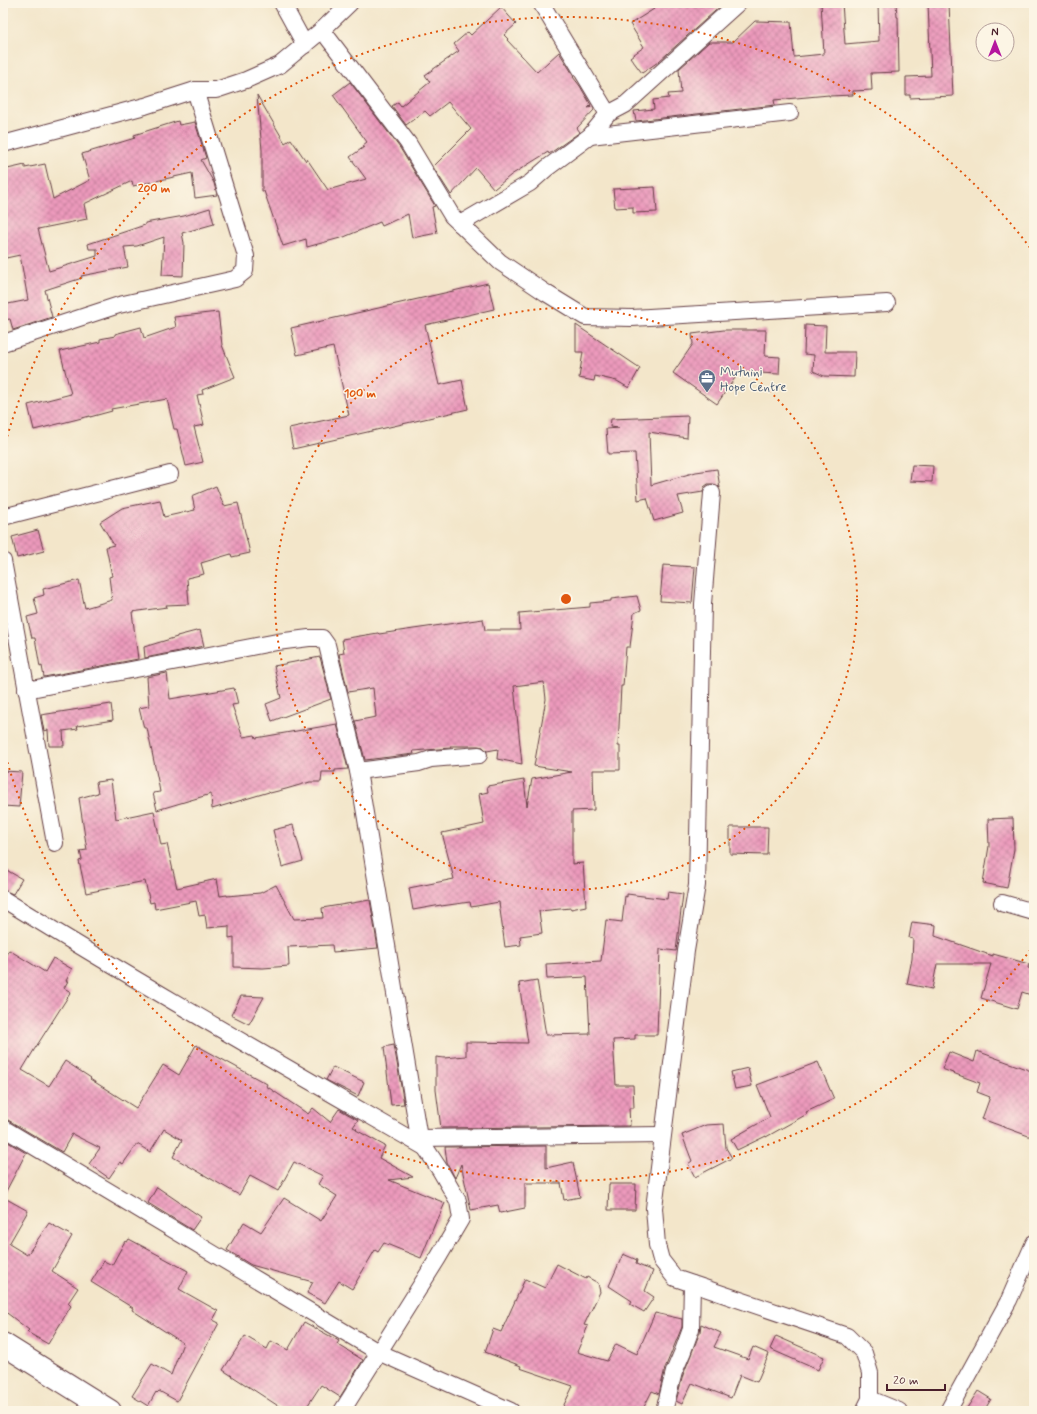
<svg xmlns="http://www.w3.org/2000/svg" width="1037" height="1414" viewBox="0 0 1037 1414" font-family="Mynerve,sans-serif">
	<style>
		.building { fill: url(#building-cross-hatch) }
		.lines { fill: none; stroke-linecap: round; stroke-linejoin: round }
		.street-casing { stroke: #633d43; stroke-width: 18 }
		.secondary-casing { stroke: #633d43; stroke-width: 24 }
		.street { stroke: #fff; stroke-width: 16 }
		.secondary { stroke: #fff; stroke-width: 22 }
		.ring { fill: none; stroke: #e0560e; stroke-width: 2; stroke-dasharray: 2 4 }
		.labels { text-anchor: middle; stroke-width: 3; stroke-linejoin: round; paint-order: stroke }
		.service-label { font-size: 13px; fill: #4e5e75; stroke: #fcf5e5; text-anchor: start }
		.centre { fill: #e0560e; stroke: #fcf5e5; stroke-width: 2 }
		.ring-label { font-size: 12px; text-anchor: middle; font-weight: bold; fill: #e0560e; stroke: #fcf5e5; stroke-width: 3; stroke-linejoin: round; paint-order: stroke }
	</style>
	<defs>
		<pattern id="building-cross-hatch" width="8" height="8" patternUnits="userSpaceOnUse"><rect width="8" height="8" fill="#ec9abc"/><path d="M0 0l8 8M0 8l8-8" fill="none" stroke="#c17d99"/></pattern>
	</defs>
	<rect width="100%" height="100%" fill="#fcf5e5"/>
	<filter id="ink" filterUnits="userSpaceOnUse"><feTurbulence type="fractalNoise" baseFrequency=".025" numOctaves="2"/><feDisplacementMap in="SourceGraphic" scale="8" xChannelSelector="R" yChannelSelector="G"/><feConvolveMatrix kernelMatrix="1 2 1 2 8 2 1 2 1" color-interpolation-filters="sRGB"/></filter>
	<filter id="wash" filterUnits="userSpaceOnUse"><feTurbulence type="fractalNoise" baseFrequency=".012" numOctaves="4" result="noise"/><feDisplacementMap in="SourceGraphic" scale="16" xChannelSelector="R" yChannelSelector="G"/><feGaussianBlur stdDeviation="0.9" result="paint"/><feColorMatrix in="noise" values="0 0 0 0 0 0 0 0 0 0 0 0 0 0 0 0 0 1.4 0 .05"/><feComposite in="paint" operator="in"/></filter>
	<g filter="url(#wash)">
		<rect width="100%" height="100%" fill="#f3e6ca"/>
		<g id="blocks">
			<!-- building -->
			<g class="building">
				<path d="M650,3h74l-66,59 -16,11 -12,-16 14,-10 -14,-23 24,-15z"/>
				<path d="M821,3h21l3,41 34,-3 -1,-38h18l1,14h1l1,55 -28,1 1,17 -19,1v4l-24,1v-1l-55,5 1,5 -139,16 -2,-10 20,-2 -1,-9 16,-2 -1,-4 13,-1 -2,-24 30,-27h24l22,-21 36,1 3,35 30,-3z"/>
				<path d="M928,3h21l4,93 -43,2v-3h-4v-18l25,-1z"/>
				<path d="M501,7l15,17 -12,11 4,4 -1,1 30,32 22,-20 15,24 -1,1 7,9 11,19 -3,3 5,-1 1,3 -17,18 3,4 -31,22 -1,-2 -37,23 -17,14 -18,-21 -25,27 -18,-28 38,-38 -23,-27 -18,14 -5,-5 -19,14 -14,-19 6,-4 3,4 29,-24 -5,-7 34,-24 -5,-7 14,-12 3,3z"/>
				<path d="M350,82l50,66 35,58 -3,1 5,26 -25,5 -4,-24 -26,12 -2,-4 -36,15 -37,10 -1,-8 -23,7 -19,-55h-2v-41l-5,-55 28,48 6,-4 15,22 1,-2 21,31 38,-11 -16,-22 14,-10 -1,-2 4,-3 -34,-47z"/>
				<path d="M178,121l1,4 16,-3 11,36 -5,2 13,23 3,12 -22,3 -3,-25 -59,13 -1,-5 -48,23 3,15 -49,10 11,42 48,-15v-7h-8l-1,-5 57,-19v-2l39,-7 26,-8 4,16 -32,9 2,10 -1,33 -21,-1 2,-38 -27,9 -13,1 4,20 -47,9 1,2 -37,12 7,27 -39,13 -3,-11 -7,1v-15l25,-5 -8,-45 -14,3 -3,-12v-76l22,-5v3l20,-4 8,35 37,-19 -8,-26 53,-16 -1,-3z"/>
				<path d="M655,187l2,25 -24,1v-6l-18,1 -2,-19z"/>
				<path d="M488,283l6,26 -69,16 14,60 23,-5 6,29 -175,40 -4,-21 60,-13 -16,-68 -36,8 -6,-27z"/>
				<path d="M218,312l4,33 13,32 -33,13 1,4 -6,1 7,30 -10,2 9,35 -17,4 -9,-37h-3l-7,-30 -56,10 1,2 -22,6v-1l-56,14 -6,-25 43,-11 -11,-43 40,-9v-3l15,-3v-2l26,-7 3,11 32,-11 -2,-10z"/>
				<path d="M576,325l64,43 -11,20 -12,-7 -22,-5 -1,5 -15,-3 4,-26h-7z"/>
				<path d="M805,325l21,1 -1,26h30l-1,25 -30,-1 -11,-5 1,-16 -10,-1z"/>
				<path d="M724,330h42l-1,26 15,1 -1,17 -40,-2 -22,32 -44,-31 20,-29 -1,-10z"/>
				<path d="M688,416l-1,22 -38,-6 2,53 45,-13 21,-3 3,19 -3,-3 -4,-1h-5l-4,3 -1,5 -25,4 5,17 -29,8 -7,-23 -9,2 -3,-47 -27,1 -2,-25 13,-1 -9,-1 1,-8z"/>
				<path d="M912,465l21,1 -1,16 -22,-1z"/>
				<path d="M216,486l8,20 14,-3 12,50 -18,4 -1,-3 -30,9 3,11 -17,4 2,26 -23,1 1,2 -35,5 6,47 -94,18 -2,-11 -2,1 -5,-29h-3l-5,-21 11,-3 -4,-16 10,-3 -1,-6 36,-9 6,28 27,-8 -3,-23 3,-1 -6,-29 8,-2 -14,-23 22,-14 38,-8 4,17 31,-7 -3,-14z"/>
				<path d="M38,530l6,21 -27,7 -5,-21z"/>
				<path d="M663,565l32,2 -3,36 -32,-2z"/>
				<path d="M637,596l4,14 -7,3 -4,34h-4l-3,39h-2l-3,60h2v24h-27l1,40 -22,1v53l11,-1 3,43 -15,3v-1l-32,3 3,22 -22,3 1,9 -16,2 -6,-45 -28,5 -1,-5 -29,4v-1l-28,5 -4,-22 45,-9 -12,-46 42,-9 -5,-30 9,-2 -1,-6 37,-6 3,26 5,-27 40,-7 -38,-6 12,-67 -2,-17 -30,4 8,78 -25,-5 1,-10 -11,2 -4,-4 -5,-1h-28l1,2 -38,3 1,3 -49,6 -10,-39 21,-4 -3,-29 -25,4 -9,-38 5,-1 -2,-14 36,-6 1,1 104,-15 2,11h35l-1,-17 71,-6v-4l21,-2v-2z"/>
				<path d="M200,630l4,16 -59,12 -1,-11 33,-10v-1z"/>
				<path d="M320,657l11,42 -59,22 -6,-17 15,-6 -7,-32z"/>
				<path d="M167,673l3,26 64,-11 4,16 -6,1 11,32 12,-2 1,3 81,-14 11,45 -13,1v2h-13l-1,10h-11l-24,7 -16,4 -1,-1 -57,17 -1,-15 -54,16 -4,-17 7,-1 -2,-11 -11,-53h-3l-5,-20 10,-2 -2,-29z"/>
				<path d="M111,704l2,16 -36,6 1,3 -15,2 1,15h-15l-1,-16 -4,1 -3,-16z"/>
				<path d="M3,771l19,1 -3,35 -16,-1z"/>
				<path d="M111,780l5,39 38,-8 7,34 6,-1 10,44 40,-9 3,17 7,-1v1l33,-3 16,-8 18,34 29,-1 -1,-10 48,-8 8,48 -45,4 -1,-7 -44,2 1,19 -26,2 -29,-1v-30l-5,1v-12l-22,2 -2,-13 -6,1 -3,-15 -41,8 -1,-7 -4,1 -5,-22 -59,12 -7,-32 3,-1 -2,-9 7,-1 -8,-52 19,-5 -2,-11z"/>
				<path d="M1013,818l1,31 -7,39 -24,-5 6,-37 -1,-27z"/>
				<path d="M293,825l10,36 -21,6 -9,-37z"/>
				<path d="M730,827h38l-1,28 -37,-1z"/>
				<path d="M3,868l19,11 -9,15 -10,-4z"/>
				<path d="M668,892l15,2 -7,57 -16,-2 -3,86h-22v4l-22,1 3,45h17l1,23h-5l1,18 -189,2 -5,-38v-33l8,1 22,-2v-14l62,1 -9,-60 18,-3 9,55 44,-1 -3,-57 -40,2 -1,-15 55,-3 5,-41 16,2 3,-26 2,1v-3l40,5z"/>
				<path d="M912,922l24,3 -1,11 58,20v-2l36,10 -1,4 6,2v26l-12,-4 -5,17 -36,-11 10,-34h-54l-5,25 -25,-5 5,-25 1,-20 -4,-1z"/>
				<path d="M9,950l36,22 8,-14 19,11 -6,12h2l-4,7 7,4 -37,58 -12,20 27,16 16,-25 26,17 -1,1 46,29 27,-43 16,10 17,-30 71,39 -1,2 42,28 5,-6 17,14 9,-13 19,11 -5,7 4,2 -1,1 29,16 -6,12 34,19 -24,3 56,23 -7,16h-1l-16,39 -37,-15 -6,9 -3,-2 -23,39 -13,-8 -14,22 -18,-10 6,-11 -62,-17 -24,-15 17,-28 17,10 23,-34 37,23 16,-25 -19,-12 5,-8 -29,-14 -16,29 -28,-15 -11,19 -66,-38 9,-17 -18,-11 -14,23 -13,-8 -14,20 -3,-2 -11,16 -20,-14 11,-16 -28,-14 -10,18 -54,-32 -5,-1v-160z"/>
				<path d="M241,996l23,1 -15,27 -18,-9z"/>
				<path d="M394,1045l10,59 -13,1 -7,-58z"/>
				<path d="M977,1051l57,21v66l-52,-19 8,-22 -13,-5 3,-9 -38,-14 7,-17 25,10z"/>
				<path d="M818,1062l16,37 -28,13 1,2 -41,23v-1l-29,14 -6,-11 39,-22 -13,-32z"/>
				<path d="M333,1067l31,15 -6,14 -32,-16z"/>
				<path d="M748,1068l4,18 -17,3 -4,-17z"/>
				<path d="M724,1124l2,24 6,10 -37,19 -7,-13 4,-3 -10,-26 24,-10z"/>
				<path d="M3,1139l23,14 -23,44 25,14 -19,33 18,11 22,-32 23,13 -20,35 26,17 -10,15 3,3 -23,38 -21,-12 2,-2 -26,-20z"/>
				<path d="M546,1146v22l27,-6 7,35 -16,3 -3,-17h-36v25l-25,5 -2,-8 -27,5 -10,-46 -6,14 -8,-15 -2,-16z"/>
				<path d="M609,1184h27l-1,26h-27z"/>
				<path d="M157,1187l44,30 -9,13 -44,-27z"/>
				<path d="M129,1239l59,32 -9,18 39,22 -5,9 6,3 -42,78 -18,-10 -2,2 -1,-1 -8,14 -16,-10 20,-32 19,11 12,-32 -51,-33 1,-2 -42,-26 13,-21 8,4 13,-24 2,1z"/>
				<path d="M623,1254l14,6 -1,4 17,7 -8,20 9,6 -10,15 -14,-8 2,-3 -23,-15z"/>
				<path d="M557,1264l29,15 1,-2 11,6 2,9 -16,33 4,1 -11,26 30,9 9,-17 21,10 18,-41 27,6v8l-17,41 -6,26 -7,-3 -10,20h-81l12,-25 -53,-18 1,-2 -36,-14 8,-23 8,3 24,-53 20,9z"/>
				<path d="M304,1322l35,19 -2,3 26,16 -23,37 -19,-12 -17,26h-18l-63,-41 22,-34 22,13 4,-8 17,9z"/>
				<path d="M701,1324l20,9 -7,14 34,12 5,-12 16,7 -12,28 -17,-7 -9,23 -39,-15 -10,21 -6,-3 7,-26 17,-43z"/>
				<path d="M776,1336l48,21 -6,13 -48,-21z"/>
				<path d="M978,1391l13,8 -7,12h-19z"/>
			</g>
		</g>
	</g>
	<g filter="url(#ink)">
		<use href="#blocks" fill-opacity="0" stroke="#633d43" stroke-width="1"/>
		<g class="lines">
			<!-- street casing -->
			<g class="street-casing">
				<g id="street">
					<path d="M282,3l23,42"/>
					<path d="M541,3l67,111"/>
					<path d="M322,30l86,113 44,73 48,46 46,31 39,24 47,1 255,-15"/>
					<path d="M590,136l200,-23"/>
					<path d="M3,144l142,-38 50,-16h21l30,-10 34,-15 42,-35 28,-27"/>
					<path d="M460,224l70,-41 17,-15 43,-32 18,-22 17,-9 113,-102"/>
					<path d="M3,343l116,-38 116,-26 10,-8 1,-15 -51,-166"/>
					<path d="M712,493l-9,111 -6,281 -11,66 -32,257 3,37 4,15 14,18 172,58 17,17 6,20v26"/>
					<path d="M3,517l167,-43"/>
					<path d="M3,561l52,282"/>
					<path d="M26,690l251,-48 32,-4h13l5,7 31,126 61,367 21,32 18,31 3,18 -23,39 -96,153"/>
					<path d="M358,771l61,-8 12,-4 48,-4"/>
					<path d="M3,899c139,86 281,167 423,249"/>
					<path d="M1002,903l32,9"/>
					<path d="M3,1128l375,224 133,59"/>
					<path d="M419,1138l243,-3"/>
					<path d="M664,1411l10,-39 9,-21 8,-22 1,-45"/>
					<path d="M864,1411l6,-12 29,12"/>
					<path d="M948,1411l61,-111 25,-57"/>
				</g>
			</g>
			<!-- secondary casing -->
			<g class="secondary-casing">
				<path id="secondary" d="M3,1344l107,67"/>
			</g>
			<!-- street -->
			<use href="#street" class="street"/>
			<!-- secondary -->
			<use href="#secondary" class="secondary"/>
		</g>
	</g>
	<!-- distance rings -->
	<g class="ring">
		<circle cx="566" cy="599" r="291"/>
		<path d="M1034 945A582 582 0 0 1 4 750M4 448A582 582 0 0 1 1034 253"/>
	</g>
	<!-- icons -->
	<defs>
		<g id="office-pin" transform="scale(0.9)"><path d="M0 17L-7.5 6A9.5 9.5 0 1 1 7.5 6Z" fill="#5c6f8a" stroke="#fcf5e5"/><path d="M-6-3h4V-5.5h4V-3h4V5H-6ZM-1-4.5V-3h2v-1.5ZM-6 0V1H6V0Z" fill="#fff"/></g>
	</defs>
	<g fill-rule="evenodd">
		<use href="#office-pin" x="707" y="378"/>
	</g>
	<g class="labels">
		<!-- service labels -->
		<g class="service-label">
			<text x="720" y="376">Mutuini<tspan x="720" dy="15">Hope Centre</tspan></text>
		</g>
	</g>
	<circle cx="566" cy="599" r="6" class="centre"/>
	<g class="ring-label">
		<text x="154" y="192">200 m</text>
		<text x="360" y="397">100 m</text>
	</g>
	<!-- margin -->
	<rect width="1037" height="1414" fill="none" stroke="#fcf5e5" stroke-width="16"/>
	<!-- north arrow -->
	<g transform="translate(995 42)"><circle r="19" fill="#fcf5e5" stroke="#b59f9b"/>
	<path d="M0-3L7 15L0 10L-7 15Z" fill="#b5179e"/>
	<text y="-6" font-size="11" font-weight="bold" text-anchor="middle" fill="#4a1f2b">N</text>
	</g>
	<!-- scale -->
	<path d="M887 1384v6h58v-6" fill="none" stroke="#4a1f2b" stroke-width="2"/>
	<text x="893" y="1384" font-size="12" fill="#4a1f2b" stroke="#fcf5e5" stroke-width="3" paint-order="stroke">20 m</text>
</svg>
